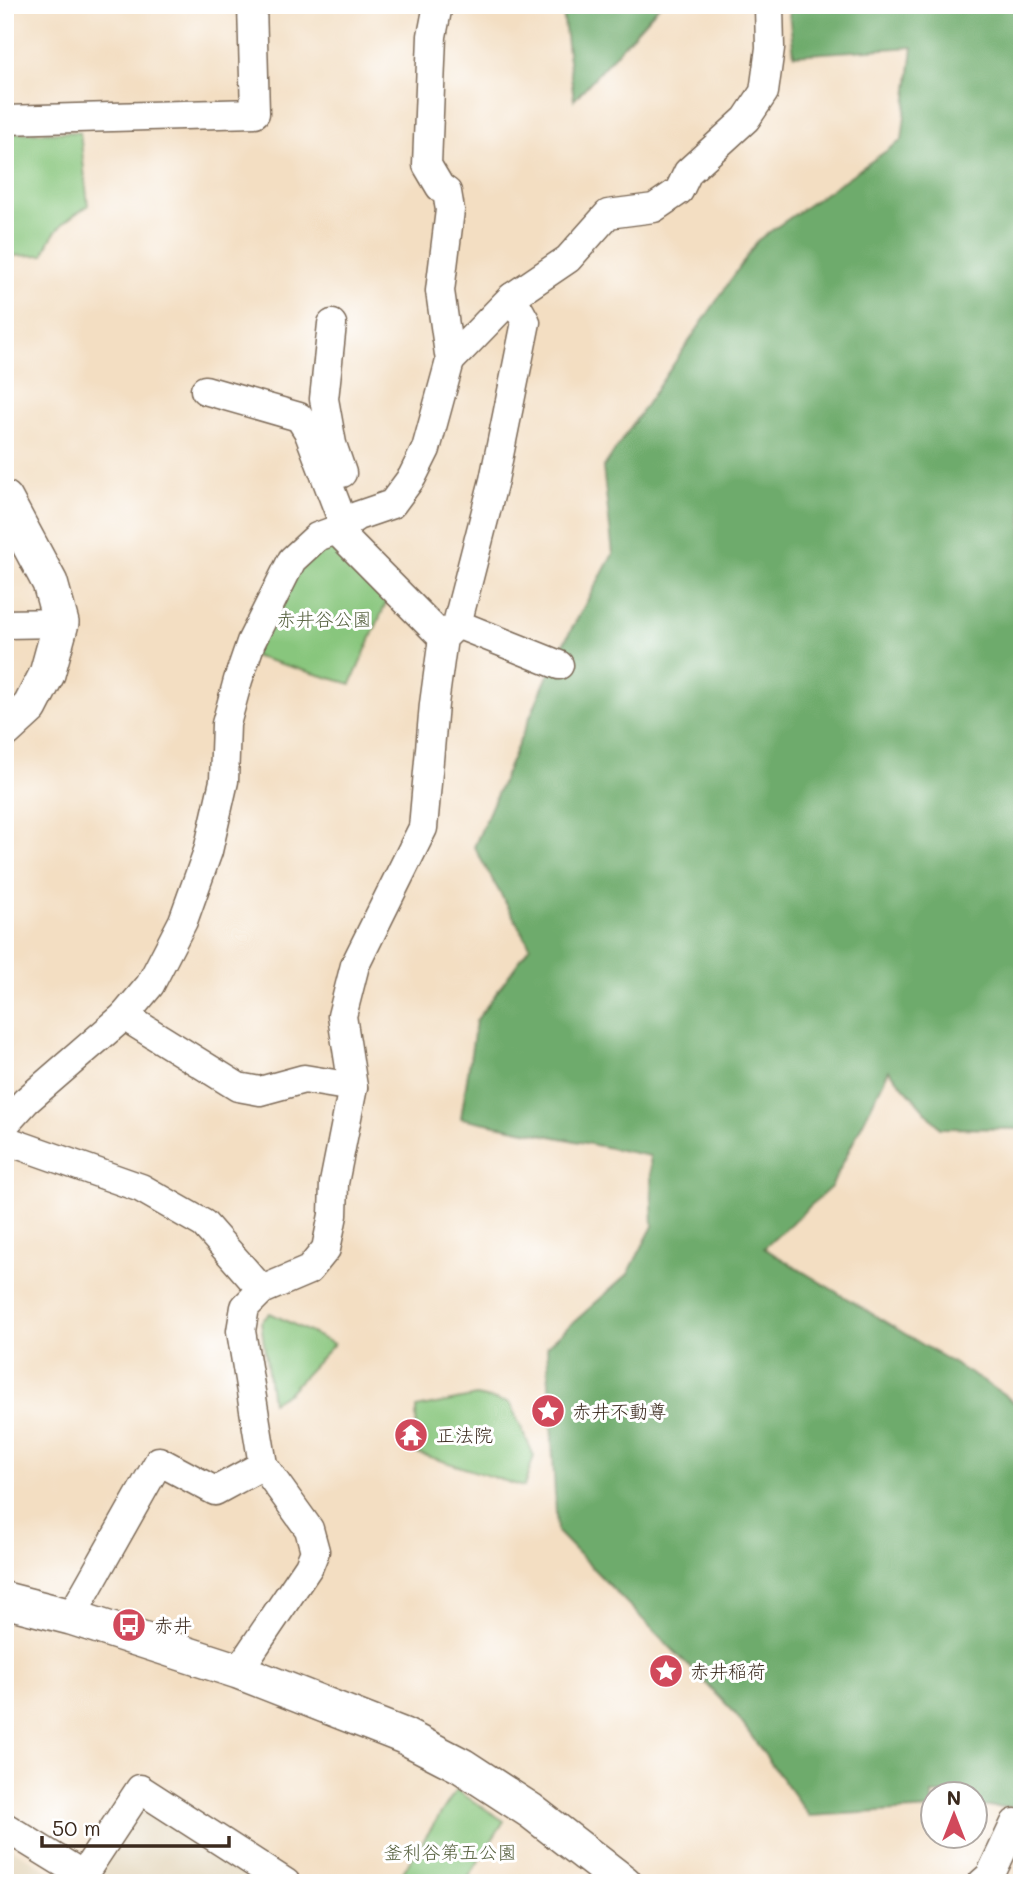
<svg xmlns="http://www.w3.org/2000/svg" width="1027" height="1888" viewBox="0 0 1027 1888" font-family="Mali,'Klee One',sans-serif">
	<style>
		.built { fill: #e1d2b4 }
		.green { fill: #88c67d; stroke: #62784e; stroke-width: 2 }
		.forest { fill: #6eab6c; stroke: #546a45; stroke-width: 2 }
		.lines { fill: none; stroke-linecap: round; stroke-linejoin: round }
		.minor-casing { stroke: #7b6957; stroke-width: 31 }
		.tertiary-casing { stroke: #7b6957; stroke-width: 38 }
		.minor { stroke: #fff; stroke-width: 28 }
		.tertiary { stroke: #fff; stroke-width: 35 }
		.labels { text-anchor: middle; stroke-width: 6; stroke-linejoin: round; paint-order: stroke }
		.park-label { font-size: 19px; fill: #56613f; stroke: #fff }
		.poi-label { font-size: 19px; fill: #3b2a1e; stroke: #fff; text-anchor: start }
	</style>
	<rect width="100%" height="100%" fill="#fff"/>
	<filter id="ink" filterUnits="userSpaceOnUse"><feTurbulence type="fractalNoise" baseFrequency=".0143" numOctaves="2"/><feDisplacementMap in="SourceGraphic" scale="14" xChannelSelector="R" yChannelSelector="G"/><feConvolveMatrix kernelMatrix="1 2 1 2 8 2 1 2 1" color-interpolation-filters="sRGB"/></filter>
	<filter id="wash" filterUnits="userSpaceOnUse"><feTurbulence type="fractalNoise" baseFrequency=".00686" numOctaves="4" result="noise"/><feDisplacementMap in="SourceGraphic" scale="28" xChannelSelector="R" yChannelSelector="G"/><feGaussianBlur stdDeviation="1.57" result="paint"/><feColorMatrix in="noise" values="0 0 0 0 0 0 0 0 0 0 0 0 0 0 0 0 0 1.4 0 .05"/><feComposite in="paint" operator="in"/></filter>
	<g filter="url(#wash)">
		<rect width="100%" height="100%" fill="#f3dec2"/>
		<!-- built -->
		<g class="built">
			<path d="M152,1810l112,73h-169l44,-72z"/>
			<path d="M5,1844l62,39h-62z"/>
		</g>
		<!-- green -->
		<g class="green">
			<path d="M80,132l8,74c-22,13 -37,25 -44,49l-39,1v-123z"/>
			<path d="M334,538l55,58 -38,88 -98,-28 39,-89z"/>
			<path d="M270,1313l64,31 -45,48 -17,10 -11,-80z"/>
			<path d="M476,1396l34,7 24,53 -10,31 -107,-34 -1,-45z"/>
			<path d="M456,1790l48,31 -39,62h-69z"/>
		</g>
		<!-- forest -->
		<g class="forest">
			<path d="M562,5h98l-86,95z"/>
			<path d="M788,5h234v1124l-82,-1 -51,-58 -58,117 -67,61 238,145 20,16v398h-47l-1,-13h-42v15l-123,7 -75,-104 -177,-180 -10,-186 81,-72 25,-48 -3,-70 -189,-38 15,-97 54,-75 -56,-99 81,-188 58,-105 -10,-86 155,-228 144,-100 11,-93 -119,8z"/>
		</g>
	</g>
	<g filter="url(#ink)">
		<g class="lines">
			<!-- minor casing -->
			<g class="minor-casing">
				<g id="minor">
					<path d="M5,120l250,-7 -3,-108"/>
					<path d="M332,324l-8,75 8,45 10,29"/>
					<path d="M450,361l62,-64"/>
					<path d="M205,390l94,27 9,14 36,94"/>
					<path d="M336,530l107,108"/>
					<path d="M5,624l56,-1"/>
					<path d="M457,624l102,41"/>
					<path d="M124,1016l114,71 22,4 44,-12 49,8"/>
					<path d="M5,1124l21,-23 98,-85 26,-31 33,-64 25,-70 16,-70 2,-57 12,-44 13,-38 41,-82 25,-23 19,-7 21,-14 35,-12 20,-27 14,-28 24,-88 -10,-70 10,-81 -3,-18 -7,-5 -13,-22 5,-129 6,-31"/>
					<path d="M5,1140l136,48 63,36 58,66"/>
					<path d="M71,1617l88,-156 56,30 48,-26"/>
					<path d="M238,1671l71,-105 6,-15 -6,-22 -46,-64 -22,-134 4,-24 17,-17 47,-20 17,-21 7,-34 1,-32 19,-96 -11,-71 13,-51 68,-137 11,-124 9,-66 14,-14 37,-144 32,-158 -14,-25 56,-38 40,-45 46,-6 25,-17 9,-19 58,-53 18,-27 6,-44 -1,-42"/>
					<path d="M5,1827l78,48 57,-86 146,94"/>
					<path d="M982,1883l8,-7 25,-53"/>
				</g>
			</g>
			<!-- tertiary casing -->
			<g class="tertiary-casing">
				<g id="tertiary">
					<path d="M5,499l45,84 11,40 -14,51 -17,33 -25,23"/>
					<path d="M5,1600l66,17 167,54 166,65 58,30 69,45 93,72"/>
				</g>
			</g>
			<!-- minor -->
			<use href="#minor" class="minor"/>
			<!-- tertiary -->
			<use href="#tertiary" class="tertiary"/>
		</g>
	</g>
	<!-- icons -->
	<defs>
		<g id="sight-disc" transform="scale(1.75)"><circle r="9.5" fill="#d1495b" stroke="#fff"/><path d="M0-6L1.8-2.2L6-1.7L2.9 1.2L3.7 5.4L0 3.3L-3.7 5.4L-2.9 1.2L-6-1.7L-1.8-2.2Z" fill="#fff"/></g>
		<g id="temple-disc" transform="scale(1.75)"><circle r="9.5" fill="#d1495b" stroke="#fff"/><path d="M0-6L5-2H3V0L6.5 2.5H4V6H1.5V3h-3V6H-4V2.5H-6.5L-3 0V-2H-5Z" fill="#fff"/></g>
		<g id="bus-disc" transform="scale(1.75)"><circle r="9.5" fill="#d1495b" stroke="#fff"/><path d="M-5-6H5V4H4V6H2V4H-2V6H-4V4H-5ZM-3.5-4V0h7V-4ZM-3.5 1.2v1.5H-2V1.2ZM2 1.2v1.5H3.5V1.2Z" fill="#fff"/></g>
	</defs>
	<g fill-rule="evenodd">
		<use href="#sight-disc" x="548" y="1411"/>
		<use href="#temple-disc" x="411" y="1435"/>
		<use href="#bus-disc" x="129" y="1625"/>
		<use href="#sight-disc" x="666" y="1671"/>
	</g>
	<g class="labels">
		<!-- park labels -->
		<g class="park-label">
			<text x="324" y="626">赤井谷公園</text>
			<text x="450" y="1859">釜利谷第五公園</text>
		</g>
		<!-- poi labels -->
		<g class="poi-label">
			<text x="572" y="1418">赤井不動尊</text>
			<text x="436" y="1442">正法院</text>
			<text x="154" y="1632">赤井</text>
			<text x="690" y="1678">赤井稲荷</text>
		</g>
	</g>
	<!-- margin -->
	<rect width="1027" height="1888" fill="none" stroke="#fff" stroke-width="28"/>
	<!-- north arrow -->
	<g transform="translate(954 1815)"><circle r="33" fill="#ffffff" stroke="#b1aaa5" stroke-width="2"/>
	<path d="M0-5L12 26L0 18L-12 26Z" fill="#d1495b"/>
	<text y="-10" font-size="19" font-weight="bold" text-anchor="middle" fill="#3b2a1e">N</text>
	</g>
	<!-- scale -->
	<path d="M42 1836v10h187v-10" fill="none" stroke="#3b2a1e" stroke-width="3.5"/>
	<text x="52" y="1836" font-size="21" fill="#3b2a1e" stroke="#ffffff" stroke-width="5" paint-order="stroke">50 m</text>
</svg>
